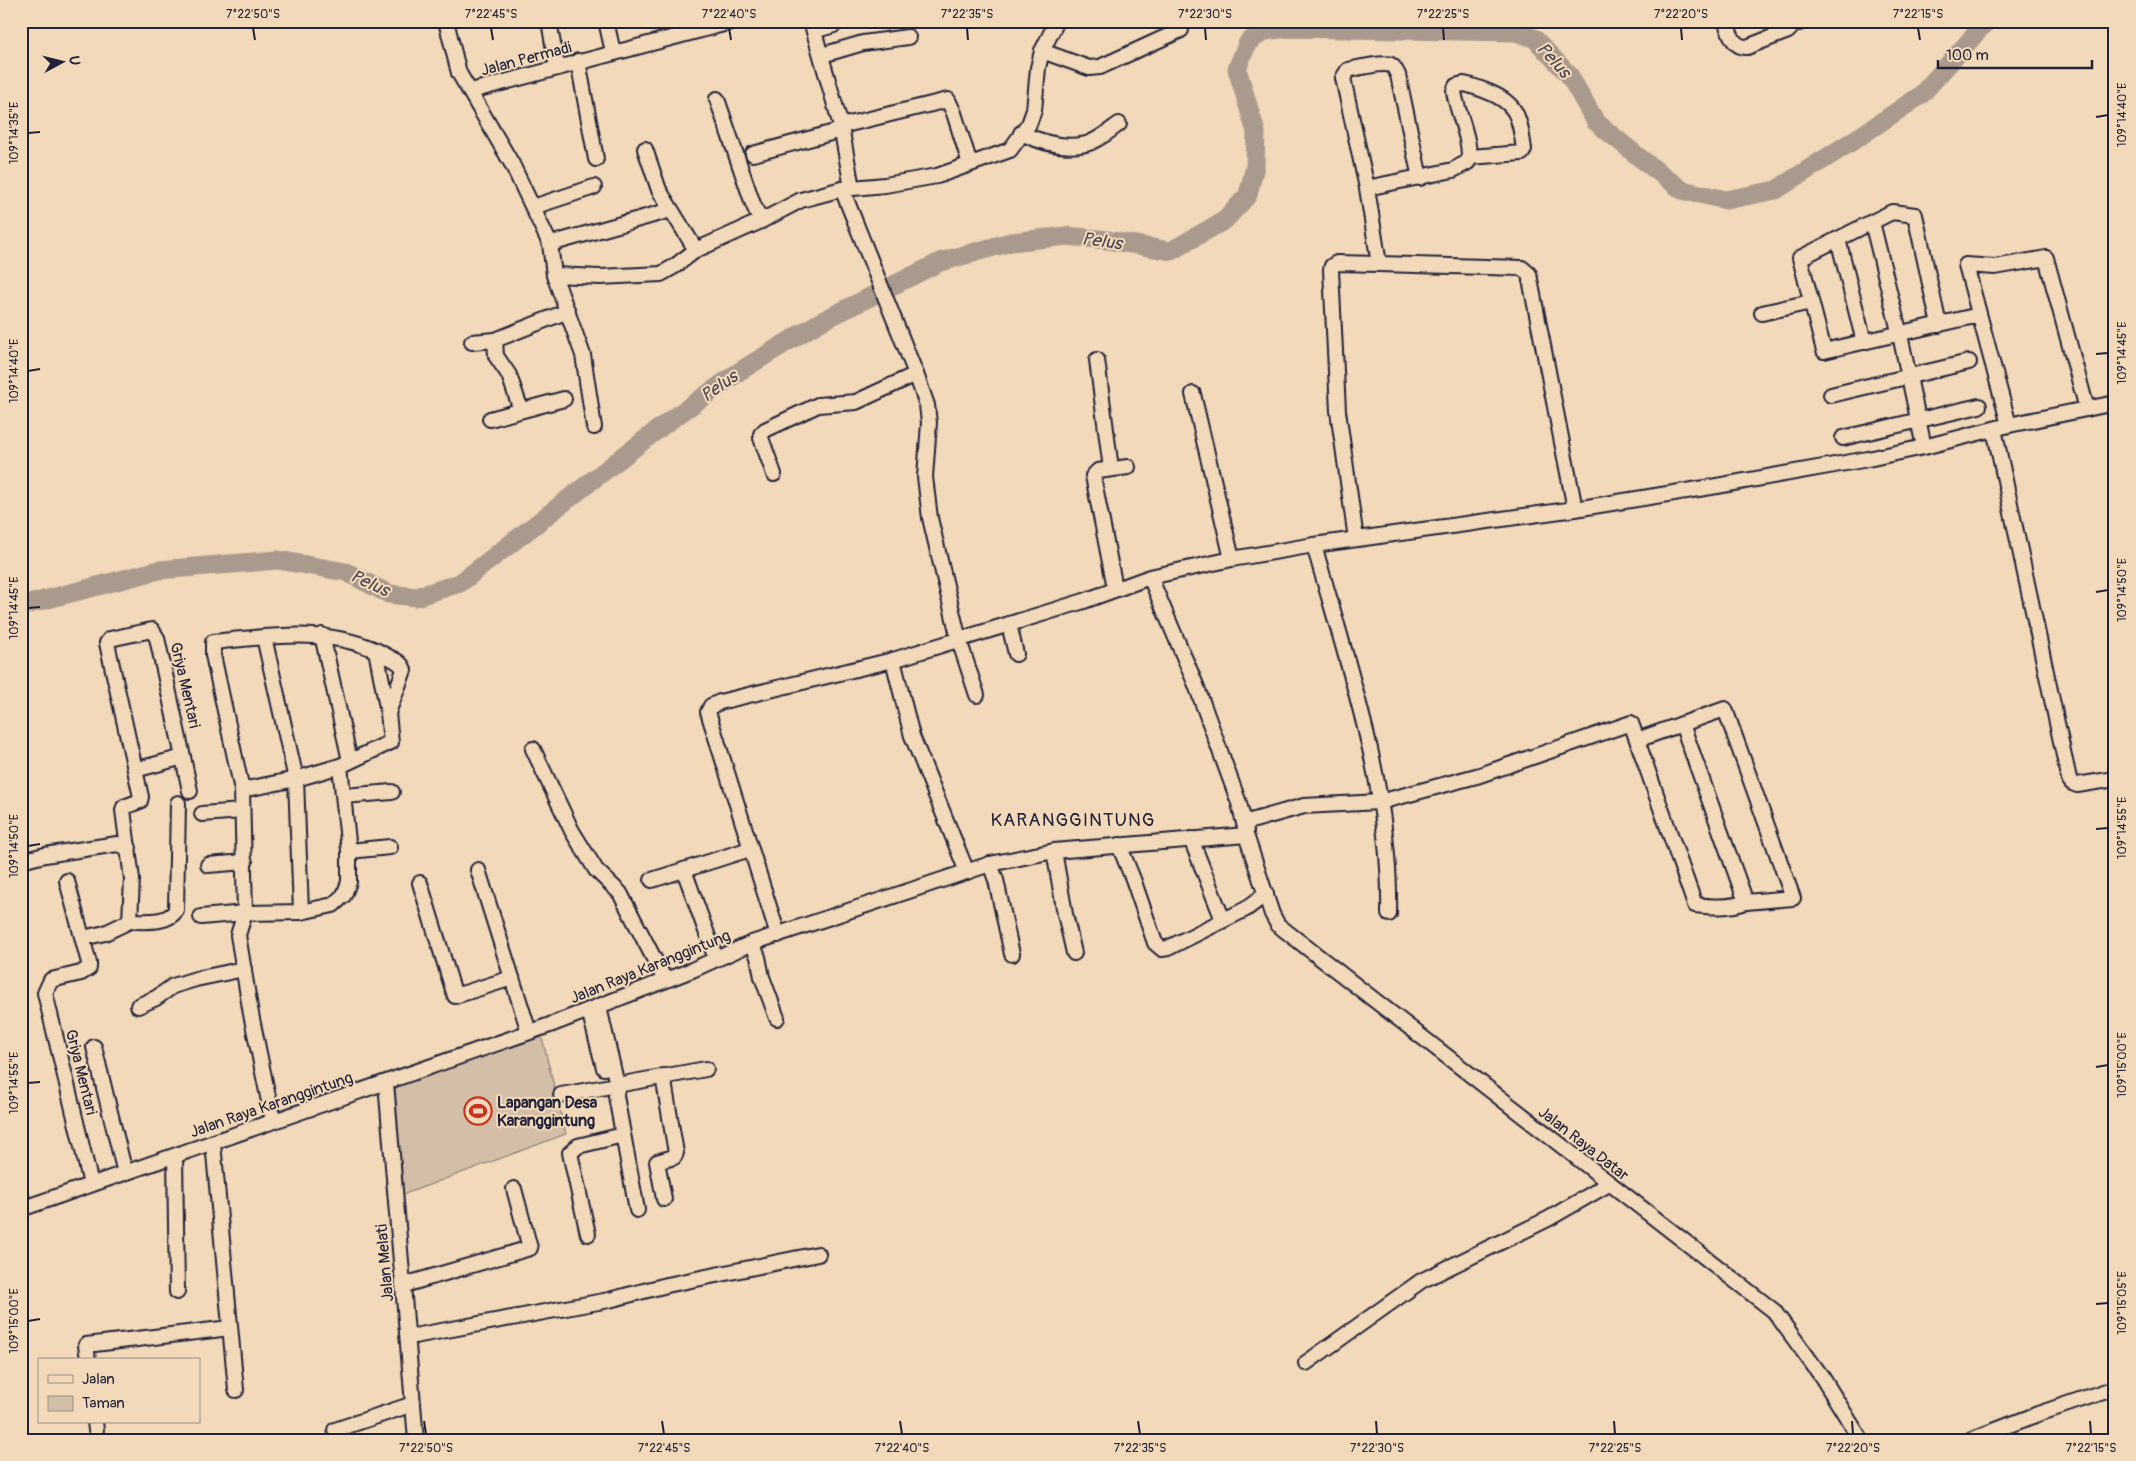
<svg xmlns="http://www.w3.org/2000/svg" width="2136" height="1461" viewBox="0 0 2136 1461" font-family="Pangolin,sans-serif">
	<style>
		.green { fill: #d3bea7; stroke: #7a7071 }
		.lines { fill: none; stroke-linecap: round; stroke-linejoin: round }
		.river { stroke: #aa9a8e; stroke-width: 19 }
		.minor-casing { stroke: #22223b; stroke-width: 18 }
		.minor { stroke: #f1d9b9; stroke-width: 14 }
		.ticks { fill: none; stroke: #22223b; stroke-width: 2 }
		.labels { text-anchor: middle; stroke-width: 4; stroke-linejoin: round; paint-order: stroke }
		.street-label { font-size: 16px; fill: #22223b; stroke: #f1d9b9 }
		.poi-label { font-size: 16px; font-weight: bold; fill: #22223b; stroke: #f1d9b9; text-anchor: start }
		.water-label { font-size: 18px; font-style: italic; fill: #4b4654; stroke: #f1d9b9 }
		.quarter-label { font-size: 19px; letter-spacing: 1px; fill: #22223b; stroke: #f1d9b9 }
		.neatline { fill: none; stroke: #22223b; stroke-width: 2 }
		.ticks-label { font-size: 12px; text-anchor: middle; fill: #22223b }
	</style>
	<rect width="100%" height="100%" fill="#f1d9b9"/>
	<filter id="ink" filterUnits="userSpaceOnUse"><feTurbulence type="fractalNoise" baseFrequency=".02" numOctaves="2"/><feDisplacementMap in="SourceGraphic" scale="10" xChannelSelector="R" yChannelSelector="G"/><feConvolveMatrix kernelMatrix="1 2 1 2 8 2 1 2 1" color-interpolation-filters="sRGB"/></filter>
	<g filter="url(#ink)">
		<!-- green -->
		<path class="green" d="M541,1034l25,100 -164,61 -7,-108z"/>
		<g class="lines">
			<!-- river -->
			<path class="river" d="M21,606l138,-36 119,-10 68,12 43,22 27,3 44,-14 205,-159 75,-53 80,-49 120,-60 71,-20 56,-6 40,4 64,11 54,-31 23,-25 7,-29 1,-34 -19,-63 11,-27 17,-11 22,-3 228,4 19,6 35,37 27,47 44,36 42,32 44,10 50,-10 86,-55 59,-40 66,-74"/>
			<!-- minor casing -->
			<g class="minor-casing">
				<g id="minor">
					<path d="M446,21l13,52 53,91 38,80 4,31 29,80 11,72"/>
					<path d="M549,21l8,47"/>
					<path d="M606,21l7,31"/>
					<path d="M811,21l30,105 11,62"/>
					<path d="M1725,21c5,11 8,27 22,26l41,-16 2,-2 -3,-8"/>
					<path d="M1789,27l15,-6"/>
					<path d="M814,31l20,-6"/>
					<path d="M1042,51l47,17 11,-1 81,-37"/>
					<path d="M822,55l41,-12 45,-6"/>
					<path d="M578,61l18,98"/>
					<path d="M471,91l264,-70"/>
					<path d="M717,99l36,105 8,17"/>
					<path d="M841,126l107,-26 6,13 16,51"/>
					<path d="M1021,133c19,9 43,16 65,11 12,-3 23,-13 33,-20"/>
					<path d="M645,149l14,41 37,60"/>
					<path d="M753,154l89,-24"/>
					<path d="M1367,188l86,-18 15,-8c5,-18 -12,-52 -14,-71l2,-5 7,-2c8,1 15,4 23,7 32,12 33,26 38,58l-2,4 -52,4"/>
					<path d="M842,189l74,185 11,31 2,18 -4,54 5,41 29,122 18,55"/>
					<path d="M533,207l61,-20"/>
					<path d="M1872,222l28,113 24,112"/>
					<path d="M1838,239l26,103"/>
					<path d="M550,244l121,-34"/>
					<path d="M1379,264l143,4 7,6 46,235"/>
					<path d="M554,275l46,2 61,-3 14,-8 21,-16 65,-29 40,-21 41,-11 43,-4 52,-9 73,-26 19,-26 5,-14 4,-42 4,-17 15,-30"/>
					<path d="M1762,313l49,-11"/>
					<path d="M1939,325l-24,-110 -23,-3 -92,46 24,93 155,-36"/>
					<path d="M495,340l1,16 13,19 12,35"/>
					<path d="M472,342l23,-2 73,-29"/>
					<path d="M1097,360l14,109"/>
					<path d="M1193,394l39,165"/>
					<path d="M1831,395l138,-33"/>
					<path d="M490,419l74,-20"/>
					<path d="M2009,425l-43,-160 29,2 51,-9 41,151"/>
					<path d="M1994,429l75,350 3,4 5,2 38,-6"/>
					<path d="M1843,438l136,-32"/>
					<path d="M774,474l-13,-36v-4l4,-4 53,-25 38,-3 60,-28"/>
					<path d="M1356,539l-18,-128 -7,-141 1,-4 5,-3 42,1 -12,-76 -24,-110 5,-8c9,-2 35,-8 43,-5 4,2 5,7 7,10l22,103"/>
					<path d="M1314,545c33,118 78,245 75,369"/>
					<path d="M1150,577l46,108 43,118 7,28"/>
					<path d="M1115,588l-22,-112 5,-5 30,-4"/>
					<path d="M1009,624l7,30"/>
					<path d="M322,635l28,126"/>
					<path d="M264,637l32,142 5,133"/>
					<path d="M893,660l19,76 55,136"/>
					<path d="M1682,724l43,-15 68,189 -47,4"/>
					<path d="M533,749l39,82 24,39 24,23 45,87"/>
					<path d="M183,757l7,34"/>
					<path d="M242,790l54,-11 44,-13 51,-24 -3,-29 -12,-63"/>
					<path d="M344,796l48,-4"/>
					<path d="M202,814l40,-3"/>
					<path d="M1244,823l60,-17 76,-4 100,-27 151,-52 6,17 58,165c18,2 34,3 51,-3l-64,-178 -45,16"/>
					<path d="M1191,839l32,81"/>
					<path d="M1119,845l14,34 22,64 7,6 6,-1 78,-39 20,-15"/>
					<path d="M349,851l41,-4"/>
					<path d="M1054,851l11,63 9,39"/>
					<path d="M21,861l24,-6 72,-11 12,4"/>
					<path d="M990,864l6,16 16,74"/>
					<path d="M208,865l37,-3"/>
					<path d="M478,870l51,162"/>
					<path d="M684,870l32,89"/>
					<path d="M652,880l98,-31"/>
					<path d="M67,881l22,82v5l-8,5 -30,7 -6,13 46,191"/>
					<path d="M420,883l35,113 57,-18"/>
					<path d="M201,917l44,-4 56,-1 32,-7 11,-10 5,-13v-31l-9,-85"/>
					<path d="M130,921c15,0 38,3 46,-11l2,-107"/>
					<path d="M778,935l-70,-223 3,-6 9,-4 173,-42 191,-59 66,-24 82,-18 82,-14 261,-36 142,-23 151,-27 56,-12 85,-22 106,-22"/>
					<path d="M83,938l22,-5 25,-12 2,-42 -9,-69 1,-3 16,-6 1,-4 -34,-154 3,-4 42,-9 5,8 26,119 -48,13"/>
					<path d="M752,943l6,14 4,20 15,41"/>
					<path d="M138,1006l18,-8 17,-12 23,-7 48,-10"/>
					<path d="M599,1007l18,78 -1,11 21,114"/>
					<path d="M589,1010l15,58"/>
					<path d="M94,1047l31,126"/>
					<path d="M663,1076l13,77 -2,4 -17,5 7,37"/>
					<path d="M386,1083l30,357"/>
					<path d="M561,1095l145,-26"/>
					<path d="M273,1121l-22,-107 -13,-79 7,-22 -3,-123 -29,-135v-13c58,-6 122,-16 174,14 7,4 15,6 17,14l-16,43"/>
					<path d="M213,1143l23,247"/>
					<path d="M175,1156l2,136"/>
					<path d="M21,1196l3,12"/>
					<path d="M21,1209l529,-184 142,-55 60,-27 238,-79 64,-13 192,-16 26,79 6,11 496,386 48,66 39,63"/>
					<path d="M588,1234l-18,-81 8,-7 45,-11"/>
					<path d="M404,1285l126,-37 -16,-59"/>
					<path d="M409,1337l200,-37 58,-15 151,-31"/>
					<path d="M88,1360l-2,-15 144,-17"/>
					<path d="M1306,1363l115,-82 127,-62 61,-35"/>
					<path d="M95,1422l1,8"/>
					<path d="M335,1430l78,-26"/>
					<path d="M1970,1440l68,-26 77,-26"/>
				</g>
			</g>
			<!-- minor -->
			<use href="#minor" class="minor"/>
		</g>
	</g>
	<!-- ticks -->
	<path class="ticks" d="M253,28l2,12M491,28l2,12M729,28l2,12M967,28l1,12M1205,28l1,12M1443,28l1,12M1681,28l1,12M1918,28l2,12M2096,117l12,-2M28,133l12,-1M2096,354l12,-1M28,371l12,-2M2096,592l12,-2M28,608l12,-1M2096,829l12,-1M28,846l12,-2M2096,1067l12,-2M28,1083l12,-1M2096,1304l12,-1M28,1321l12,-2M424,1421l2,13M662,1421l2,13M900,1421l2,13M1138,1421l2,13M1376,1421l1,13M1614,1421l1,13M1852,1421l1,13M2090,1421l1,13"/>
	<!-- icons -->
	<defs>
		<g id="stadium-ring" transform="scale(1.4375)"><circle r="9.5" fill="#f1d9b9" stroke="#c8321e" stroke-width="1.5"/><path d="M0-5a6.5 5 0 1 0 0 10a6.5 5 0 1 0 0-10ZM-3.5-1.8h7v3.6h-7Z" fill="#c8321e"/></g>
	</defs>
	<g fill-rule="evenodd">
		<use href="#stadium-ring" x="478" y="1111"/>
	</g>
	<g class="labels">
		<!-- street labels -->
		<g class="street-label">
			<text transform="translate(526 58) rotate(-15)" y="6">Jalan Permadi</text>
			<text transform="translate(186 685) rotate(77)" y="6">Griya Mentari</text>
			<text transform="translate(650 966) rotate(-22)" y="6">Jalan Raya Karanggintung</text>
			<text transform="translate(82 1072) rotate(76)" y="6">Griya Mentari</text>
			<text transform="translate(271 1104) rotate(-19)" y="6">Jalan Raya Karanggintung</text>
			<text transform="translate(1584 1143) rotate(38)" y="6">Jalan Raya Datar</text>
			<text transform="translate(384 1263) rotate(-95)" y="6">Jalan Melati</text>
		</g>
		<!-- poi labels -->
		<g class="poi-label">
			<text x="497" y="1108">Lapangan Desa<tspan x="497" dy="18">Karanggintung</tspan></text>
		</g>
		<!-- water labels -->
		<g class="water-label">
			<text transform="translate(1554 60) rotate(48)" y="6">Pelus</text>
			<text transform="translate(1102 241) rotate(8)" y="6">Pelus</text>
			<text transform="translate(719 386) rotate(-35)" y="6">Pelus</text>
			<text transform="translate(370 583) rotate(24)" y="6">Pelus</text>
		</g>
		<!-- quarter labels -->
		<g class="quarter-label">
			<text x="1073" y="826">KARANGGINTUNG</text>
		</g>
	</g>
	<!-- margin -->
	<rect width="2136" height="1461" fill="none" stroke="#f1d9b9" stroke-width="55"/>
	<!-- legend -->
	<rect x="38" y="1358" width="162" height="65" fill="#f1d9b9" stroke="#9e9087"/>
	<rect x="48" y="1375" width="25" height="8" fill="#f1d9b9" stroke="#9e9087"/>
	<text x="82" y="1384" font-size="15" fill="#22223b">Jalan</text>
	<rect x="48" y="1396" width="25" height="15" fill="#d3bea7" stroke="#9e9087"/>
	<text x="82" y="1408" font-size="15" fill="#22223b">Taman</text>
	<!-- north arrow -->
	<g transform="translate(62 62) rotate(83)" stroke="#f1d9b9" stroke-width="4" paint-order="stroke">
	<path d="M0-4L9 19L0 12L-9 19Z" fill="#22223b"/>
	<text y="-8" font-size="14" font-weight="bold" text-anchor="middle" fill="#22223b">U</text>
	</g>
	<!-- scale -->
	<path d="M1938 60v8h154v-8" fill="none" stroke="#22223b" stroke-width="2.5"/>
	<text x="1946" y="60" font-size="15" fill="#22223b" stroke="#f1d9b9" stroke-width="4" paint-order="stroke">100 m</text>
	<rect x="28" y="28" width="2080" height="1406" class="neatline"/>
	<g class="ticks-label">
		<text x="253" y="18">7°22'50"S</text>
		<text x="491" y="18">7°22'45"S</text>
		<text x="729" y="18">7°22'40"S</text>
		<text x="967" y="18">7°22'35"S</text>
		<text x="1205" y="18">7°22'30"S</text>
		<text x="1443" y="18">7°22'25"S</text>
		<text x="1681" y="18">7°22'20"S</text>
		<text x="1918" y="18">7°22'15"S</text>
		<text transform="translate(2122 115) rotate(-90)" y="4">109°14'40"E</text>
		<text transform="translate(14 133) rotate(-90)" y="4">109°14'35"E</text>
		<text transform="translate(2122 353) rotate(-90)" y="4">109°14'45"E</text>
		<text transform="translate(14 371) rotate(-90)" y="4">109°14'40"E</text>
		<text transform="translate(2122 590) rotate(-90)" y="4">109°14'50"E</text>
		<text transform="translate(14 608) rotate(-90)" y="4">109°14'45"E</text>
		<text transform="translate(2122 828) rotate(-90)" y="4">109°14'55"E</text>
		<text transform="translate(14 846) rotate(-90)" y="4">109°14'50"E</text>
		<text transform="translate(2122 1065) rotate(-90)" y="4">109°15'00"E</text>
		<text transform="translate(14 1083) rotate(-90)" y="4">109°14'55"E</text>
		<text transform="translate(2122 1303) rotate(-90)" y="4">109°15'05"E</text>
		<text transform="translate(14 1321) rotate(-90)" y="4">109°15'00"E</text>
		<text x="426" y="1452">7°22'50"S</text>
		<text x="664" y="1452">7°22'45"S</text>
		<text x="902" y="1452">7°22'40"S</text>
		<text x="1140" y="1452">7°22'35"S</text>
		<text x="1377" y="1452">7°22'30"S</text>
		<text x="1615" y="1452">7°22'25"S</text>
		<text x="1853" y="1452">7°22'20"S</text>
		<text x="2091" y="1452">7°22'15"S</text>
	</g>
</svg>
